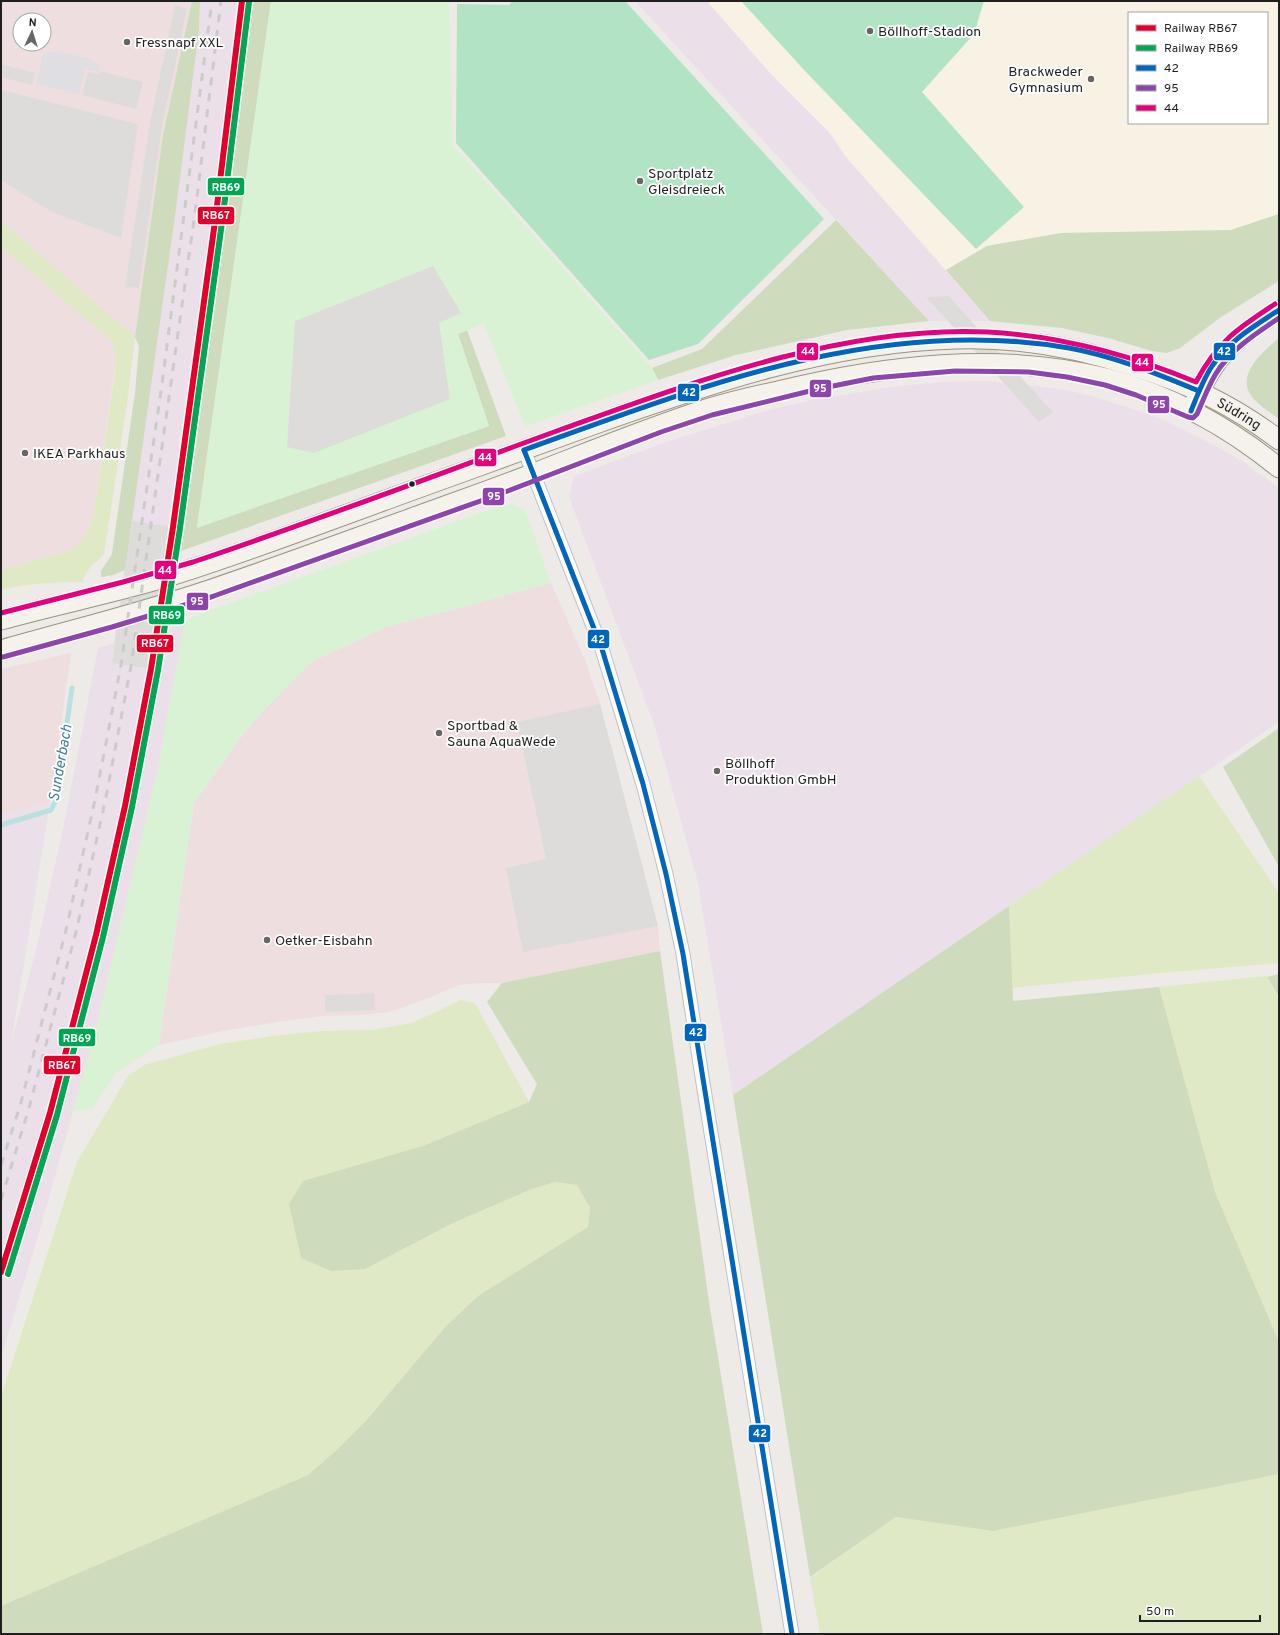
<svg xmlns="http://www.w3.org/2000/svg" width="1280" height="1635" viewBox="0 0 1280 1635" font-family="Overpass,sans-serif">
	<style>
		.commercial { fill: #efdee0; fill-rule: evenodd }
		.industrial { fill: #ebe0e9 }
		.education { fill: #f7f2e3; fill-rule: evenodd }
		.grass { fill: #e0e9c6 }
		.forest { fill: #cedbbd }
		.park { fill: #d9f2d4 }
		.pitch { fill: #b3e3c5 }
		.parking { fill: #dddcdb }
		.plaza { fill: #dedee3 }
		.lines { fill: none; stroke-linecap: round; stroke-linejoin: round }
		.stream { stroke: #bbe0e0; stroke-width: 5 }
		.street-casing { stroke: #c3c1c0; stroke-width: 15 }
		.secondary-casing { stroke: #989480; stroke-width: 21 }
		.street { stroke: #fcfcfc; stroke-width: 13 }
		.secondary { stroke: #f4f2eb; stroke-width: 19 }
		.rail { stroke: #cbcbca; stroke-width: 3; stroke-dasharray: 8 8; stroke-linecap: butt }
		.bus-1-casing { stroke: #fff; stroke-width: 8 }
		.bus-2-casing { stroke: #fff; stroke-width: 8 }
		.bus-3-casing { stroke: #fff; stroke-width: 8 }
		.bus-1 { stroke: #0065bd; stroke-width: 5 }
		.bus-2 { stroke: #8e44ad; stroke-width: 5 }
		.bus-3 { stroke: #e5007d; stroke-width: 5 }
		.rail-1-casing { stroke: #fff; stroke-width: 9 }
		.rail-2-casing { stroke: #fff; stroke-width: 9 }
		.rail-1 { stroke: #e4002b; stroke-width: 6 }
		.rail-2 { stroke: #00a651; stroke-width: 6 }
		.poi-dot { fill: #676665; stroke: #fff; stroke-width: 1.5 }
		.bus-dot { fill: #1f1f1f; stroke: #fff; stroke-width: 1.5 }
		.labels { text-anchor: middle; stroke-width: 3.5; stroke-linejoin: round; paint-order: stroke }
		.poi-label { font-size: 14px; fill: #1f1f1f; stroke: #fff; text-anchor: start }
		.street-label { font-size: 14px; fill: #1f1f1f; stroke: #fff }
		.water-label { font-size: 15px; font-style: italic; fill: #427e97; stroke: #fff }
		.line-badge { stroke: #fff; stroke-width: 1.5 }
		.badge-label { font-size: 11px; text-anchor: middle; font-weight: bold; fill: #fff }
	</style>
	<rect width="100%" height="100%" fill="#edeae8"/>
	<!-- commercial -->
	<g class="commercial">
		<path d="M1,1h191l-29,134 -28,202 -134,-116zM20,20h24v24h-24z"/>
		<path d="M1,247l111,94 4,17 -23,162 -5,12 -6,9 -9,7 -7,4 -65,18z"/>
		<path d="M551,583l34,77 15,44 58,222 2,25 -158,32h-24l-19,2 -28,12 -42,15 -27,3 -41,1 -37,5 -61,10 -64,14 35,-242 55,-77 62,-64 75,-35z"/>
		<path d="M71,653l-21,149 -49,13v-146z"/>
	</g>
	<!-- industrial -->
	<g class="industrial">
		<path d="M200,1h53l-70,512 -17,118 19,-10 -28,152 -62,260 -56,200 -38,124v-542l49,-13 -39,242 26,-98 27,-122 34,-176 16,-5 62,-434 23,-179z"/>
		<path d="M635,1h72l65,74 58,58 16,24 144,164h-61z"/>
		<path d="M988,381l40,4 43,6 24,6 60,19 65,32 23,14 36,26v234l-546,373 -35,-212 -43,-156 -86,-230 5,-21 98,-36 90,-28 45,-11 91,-15 45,-4z"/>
	</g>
	<!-- education -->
	<path class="education" d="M707,1h572v213l-48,16 -170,3 -74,13 -41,24 -100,-113 -16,-24 -58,-58zM1129,13h138v110h-138z"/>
	<!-- grass -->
	<g class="grass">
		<path d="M1,221l134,116 -8,66 -23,151c-9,11 -18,13 -21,28 -28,0 -55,1 -82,8v-20l65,-18c14,-7 21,-17 27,-32l21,-142 2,-20 -4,-17 -111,-94z"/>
		<path d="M1199,776l80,117v70l-119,10 -148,15 -3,-82z"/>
		<path d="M1266,976l13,23v343l-64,-150 -56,-205z"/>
		<path d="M461,1000l14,3 54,99 -106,44 -58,123 88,-46 79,-34 23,-7 22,3 13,23 -2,19 -110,69 -32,30 -81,96 -26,26 -31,27 -307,131v-209l76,-235 51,-86 16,-11 76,-21 52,-8 50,-5 49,-1 41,-7z"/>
		<path d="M1279,1474v160h-459l-10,-56 86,-61 97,14z"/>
	</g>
	<!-- forest -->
	<g class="forest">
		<path d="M192,1h8l-1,29 -23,179 -51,361 -12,5 -12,2v-6l11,-17 2,-15 21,-146 4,-47 -4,-9 28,-202z"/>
		<path d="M253,1h18l-74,526 292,-101 -31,-92 9,-4 39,106 -328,116z"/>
		<path d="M1279,214v67l-58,36 -41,31 -13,5 -15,-2 -44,-13 -46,-10 -72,-7 -44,-51 41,-24 74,-13 170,-3z"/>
		<path d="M836,220l93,101 -82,9 -111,25 -78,25 -6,-12 50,-19z"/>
		<path d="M1279,338v81c-8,-6 -18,-12 -25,-20 -21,-22 8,-47 25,-61z"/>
		<path d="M1279,728v139l-56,-100z"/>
		<path d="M1009,906l4,95 146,-14 56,205 64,150v132l-286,57 -97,-14 -86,60 -77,-482z"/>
		<path d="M660,951l49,351 54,332h-762v-28l307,-131 31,-27 26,-26 81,-96 32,-30 110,-69 2,-19 -13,-23 -22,-3 -23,7 -79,34 -88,46 -34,2 -30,-13 -12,-54 14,-23 120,-35 106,-44 8,-18 -50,-82 15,-19z"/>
		<path d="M1279,974v23l-12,-20z"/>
	</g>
	<!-- park -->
	<g class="park">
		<path d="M271,1h178l4,144 199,223 6,12 -133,46 -41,-102 -26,10 31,92 -292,102z"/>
		<path d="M511,504l14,6 26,73 -165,44 -75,35 -62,64 -55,77 -35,242 -42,27 -24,36 -21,4 23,-79 62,-260 28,-152 20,-9 292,-105z"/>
	</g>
	<!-- pitch -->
	<g class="pitch">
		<path d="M513,1h112l199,218 -126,125 -49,16 -193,-217 1,-139 52,1z"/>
		<path d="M741,1h243l-10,33 -52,58 102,115 -48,42 -170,-177z"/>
	</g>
	<!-- parking -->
	<g class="parking">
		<path d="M175,5l12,4 -25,116 -23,163 -14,-1 25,-164z"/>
		<path d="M1,64l34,9 -3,12 -31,-8z"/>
		<path d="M100,71l43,11 -7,27 -54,-14 6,-23 11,2z"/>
		<path d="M1,90l137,34 -17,114 -69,-26 -51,-32z"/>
		<path d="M433,266l28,47 -22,10 11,76 -136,54 -27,-6 8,-126z"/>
		<path d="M949,296l79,89 25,27 -14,10 -113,-125z"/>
		<path d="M132,521l49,7 -21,142 -48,-7z"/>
		<path d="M600,704l58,222 -135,26 -17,-84 40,-9 -29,-137z"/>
		<path d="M374,993l1,17 -50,2v-17z"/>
	</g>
	<!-- plaza -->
	<path class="plaza" d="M58,51l29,7 13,8 -2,6 -13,-3 -6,25 -43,-10 7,-31z"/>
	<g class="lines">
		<!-- stream -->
		<path class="stream" d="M1,825l50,-15 5,-10 16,-112"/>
		<!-- street casing -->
		<g class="street-casing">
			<path id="street" d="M524,450l78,199 41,135 23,90 17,80 20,129 89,551"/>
		</g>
		<!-- secondary casing -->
		<g class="secondary-casing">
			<g id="secondary">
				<path d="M1195,402c19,-47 42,-66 84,-92"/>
				<path id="s1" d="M1,620c54,-15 109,-26 163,-42 78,-24 153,-53 230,-81 65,-24 131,-47 196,-71 118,-42 240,-84 366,-87 61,-2 122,9 179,28 52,16 101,40 144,73"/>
				<path d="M1,650c70,-20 140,-37 208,-60 71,-24 141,-50 211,-75 38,-14 76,-27 114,-42 57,-22 113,-45 172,-64 23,-7 48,-13 72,-18 106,-26 221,-40 328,-13 63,16 123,49 173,90"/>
			</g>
		</g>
		<!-- street -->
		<use href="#street" class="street"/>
		<!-- secondary -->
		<use href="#secondary" class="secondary"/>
		<!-- rail -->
		<g class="rail">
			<path d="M1,1165l19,-59 46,-176 29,-130 26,-135 40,-274 51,-390"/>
			<path d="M1,1200l28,-92 47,-176 29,-130 26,-136 64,-453 26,-212"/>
		</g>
		<!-- bus-1 casing -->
		<g class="bus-1-casing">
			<g id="bus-1">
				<path d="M1191,411c6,-15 12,-31 21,-45 17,-25 42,-40 67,-56"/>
				<path d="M524,450l78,199 41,135 23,90 17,80 109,680"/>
				<path d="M524,450c175,-63 356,-135 545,-102 45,8 88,26 130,43"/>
			</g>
		</g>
		<!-- bus-2 casing -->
		<g class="bus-2-casing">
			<path id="bus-2" d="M3,657l109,-30 99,-30 289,-103 161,-62 51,-17 106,-26 55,-11 82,-7 74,1 38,5 38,8 31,10 52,22 5,1 4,-4c6,-13 11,-27 18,-39 15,-25 40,-41 64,-57"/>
		</g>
		<!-- bus-3 casing -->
		<g class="bus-3-casing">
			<path id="bus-3" d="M1,613l122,-31 70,-20c125,-42 248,-89 372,-134 131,-47 281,-103 423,-96 73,4 140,22 208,50 21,-40 42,-54 79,-78"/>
		</g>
		<!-- bus-1 -->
		<use href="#bus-1" class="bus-1"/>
		<!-- bus-2 -->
		<use href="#bus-2" class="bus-2"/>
		<!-- bus-3 -->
		<use href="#bus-3" class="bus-3"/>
		<!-- rail-1 casing -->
		<g class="rail-1-casing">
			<path id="rail-1" d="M1,1272l49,-159 46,-178 29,-129 26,-137 22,-142 43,-313 26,-213"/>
		</g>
		<!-- rail-2 casing -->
		<g class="rail-2-casing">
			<path id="rail-2" d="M8,1274l49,-159 46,-178 29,-130 26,-137 22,-142 43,-313 26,-213"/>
		</g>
		<!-- rail-1 -->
		<use href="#rail-1" class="rail-1"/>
		<!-- rail-2 -->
		<use href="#rail-2" class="rail-2"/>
	</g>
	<!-- markers -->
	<g class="poi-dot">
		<circle cx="870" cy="31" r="4"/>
		<circle cx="127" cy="42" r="4"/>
		<circle cx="1091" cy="79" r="4"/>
		<circle cx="640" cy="181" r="4"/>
		<circle cx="25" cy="453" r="4"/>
		<circle cx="439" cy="733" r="4"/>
		<circle cx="717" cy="771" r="4"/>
		<circle cx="267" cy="940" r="4"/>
	</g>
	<circle class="bus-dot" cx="412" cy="484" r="3.5"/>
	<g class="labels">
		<!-- poi labels -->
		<g class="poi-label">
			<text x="878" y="36">Böllhoff-Stadion</text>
			<text x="135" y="47">Fressnapf XXL</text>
			<text x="1083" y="76" text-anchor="end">Brackweder<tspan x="1083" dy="16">Gymnasium</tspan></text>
			<text x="648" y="178">Sportplatz<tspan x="648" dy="16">Gleisdreieck</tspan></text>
			<text x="33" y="458">IKEA Parkhaus</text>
			<text x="447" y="730">Sportbad &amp;<tspan x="447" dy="16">Sauna AquaWede</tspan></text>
			<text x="725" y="768">Böllhoff<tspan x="725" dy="16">Produktion GmbH</tspan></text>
			<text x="275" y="945">Oetker-Eisbahn</text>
		</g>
		<!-- street labels -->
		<g class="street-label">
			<text dy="5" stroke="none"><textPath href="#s1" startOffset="1295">Südring</textPath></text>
		</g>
		<!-- water labels -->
		<g class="water-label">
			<text transform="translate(60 763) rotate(-80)" y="5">Sunderbach</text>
		</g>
	</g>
	<g class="line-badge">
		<rect x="207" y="177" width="38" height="19" rx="4" fill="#00a651"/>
		<rect x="197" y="206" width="38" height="19" rx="4" fill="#e4002b"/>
		<rect x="1213" y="342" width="23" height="19" rx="4" fill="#0065bd"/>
		<rect x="796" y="342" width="23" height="19" rx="4" fill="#e5007d"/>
		<rect x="1131" y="353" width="23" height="19" rx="4" fill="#e5007d"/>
		<rect x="809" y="379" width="23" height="19" rx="4" fill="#8e44ad"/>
		<rect x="677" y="383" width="23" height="19" rx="4" fill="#0065bd"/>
		<rect x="1147" y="395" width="23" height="19" rx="4" fill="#8e44ad"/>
		<rect x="474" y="448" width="23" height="19" rx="4" fill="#e5007d"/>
		<rect x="482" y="487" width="23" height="19" rx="4" fill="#8e44ad"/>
		<rect x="154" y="560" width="23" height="20" rx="4" fill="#e5007d"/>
		<rect x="186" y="592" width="23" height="19" rx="4" fill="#8e44ad"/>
		<rect x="148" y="605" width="37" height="20" rx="4" fill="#00a651"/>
		<rect x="587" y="629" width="23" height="20" rx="4" fill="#0065bd"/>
		<rect x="136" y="634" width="38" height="19" rx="4" fill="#e4002b"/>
		<rect x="684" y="1023" width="23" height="19" rx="4" fill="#0065bd"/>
		<rect x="58" y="1028" width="38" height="19" rx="4" fill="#00a651"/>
		<rect x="43" y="1055" width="38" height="20" rx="4" fill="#e4002b"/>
		<rect x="748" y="1424" width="23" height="19" rx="4" fill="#0065bd"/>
	</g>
	<g class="badge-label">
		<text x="226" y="191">RB69</text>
		<text x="216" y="219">RB67</text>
		<text x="1224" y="355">42</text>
		<text x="808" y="355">44</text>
		<text x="1142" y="366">44</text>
		<text x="820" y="392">95</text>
		<text x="689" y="396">42</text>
		<text x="1159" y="408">95</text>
		<text x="485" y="461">44</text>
		<text x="494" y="500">95</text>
		<text x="165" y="574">44</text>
		<text x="197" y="605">95</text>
		<text x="167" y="619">RB69</text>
		<text x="598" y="643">42</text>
		<text x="155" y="647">RB67</text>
		<text x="696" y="1036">42</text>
		<text x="77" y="1042">RB69</text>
		<text x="62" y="1069">RB67</text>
		<text x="760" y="1437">42</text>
	</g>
	<!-- border -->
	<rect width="1280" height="1635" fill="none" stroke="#1f1f1f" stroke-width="4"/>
	<!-- legend -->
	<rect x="1128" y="12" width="140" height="112" fill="#ffffff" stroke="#a5a5a5"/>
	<rect x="1136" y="25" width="20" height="6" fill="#e4002b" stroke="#a5a5a5"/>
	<text x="1164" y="32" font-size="12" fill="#1f1f1f">Railway RB67</text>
	<rect x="1136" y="45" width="20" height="6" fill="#00a651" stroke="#a5a5a5"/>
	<text x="1164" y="52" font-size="12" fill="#1f1f1f">Railway RB69</text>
	<rect x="1136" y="65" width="20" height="6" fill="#0065bd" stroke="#a5a5a5"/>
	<text x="1164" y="72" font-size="12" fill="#1f1f1f">42</text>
	<rect x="1136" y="85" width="20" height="6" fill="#8e44ad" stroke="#a5a5a5"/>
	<text x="1164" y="92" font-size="12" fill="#1f1f1f">95</text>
	<rect x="1136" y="105" width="20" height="6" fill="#e5007d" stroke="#a5a5a5"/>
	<text x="1164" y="112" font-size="12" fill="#1f1f1f">44</text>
	<!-- north arrow -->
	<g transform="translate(32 32) rotate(4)"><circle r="19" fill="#ffffff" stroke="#a5a5a5"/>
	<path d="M0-3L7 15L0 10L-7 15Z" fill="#676665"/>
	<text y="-6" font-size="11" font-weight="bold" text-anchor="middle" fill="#1f1f1f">N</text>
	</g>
	<!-- scale -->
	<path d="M1140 1615v6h120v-6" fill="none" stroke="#1f1f1f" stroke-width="2"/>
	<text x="1146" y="1615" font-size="12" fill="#1f1f1f" stroke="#ffffff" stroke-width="3" paint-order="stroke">50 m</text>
</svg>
